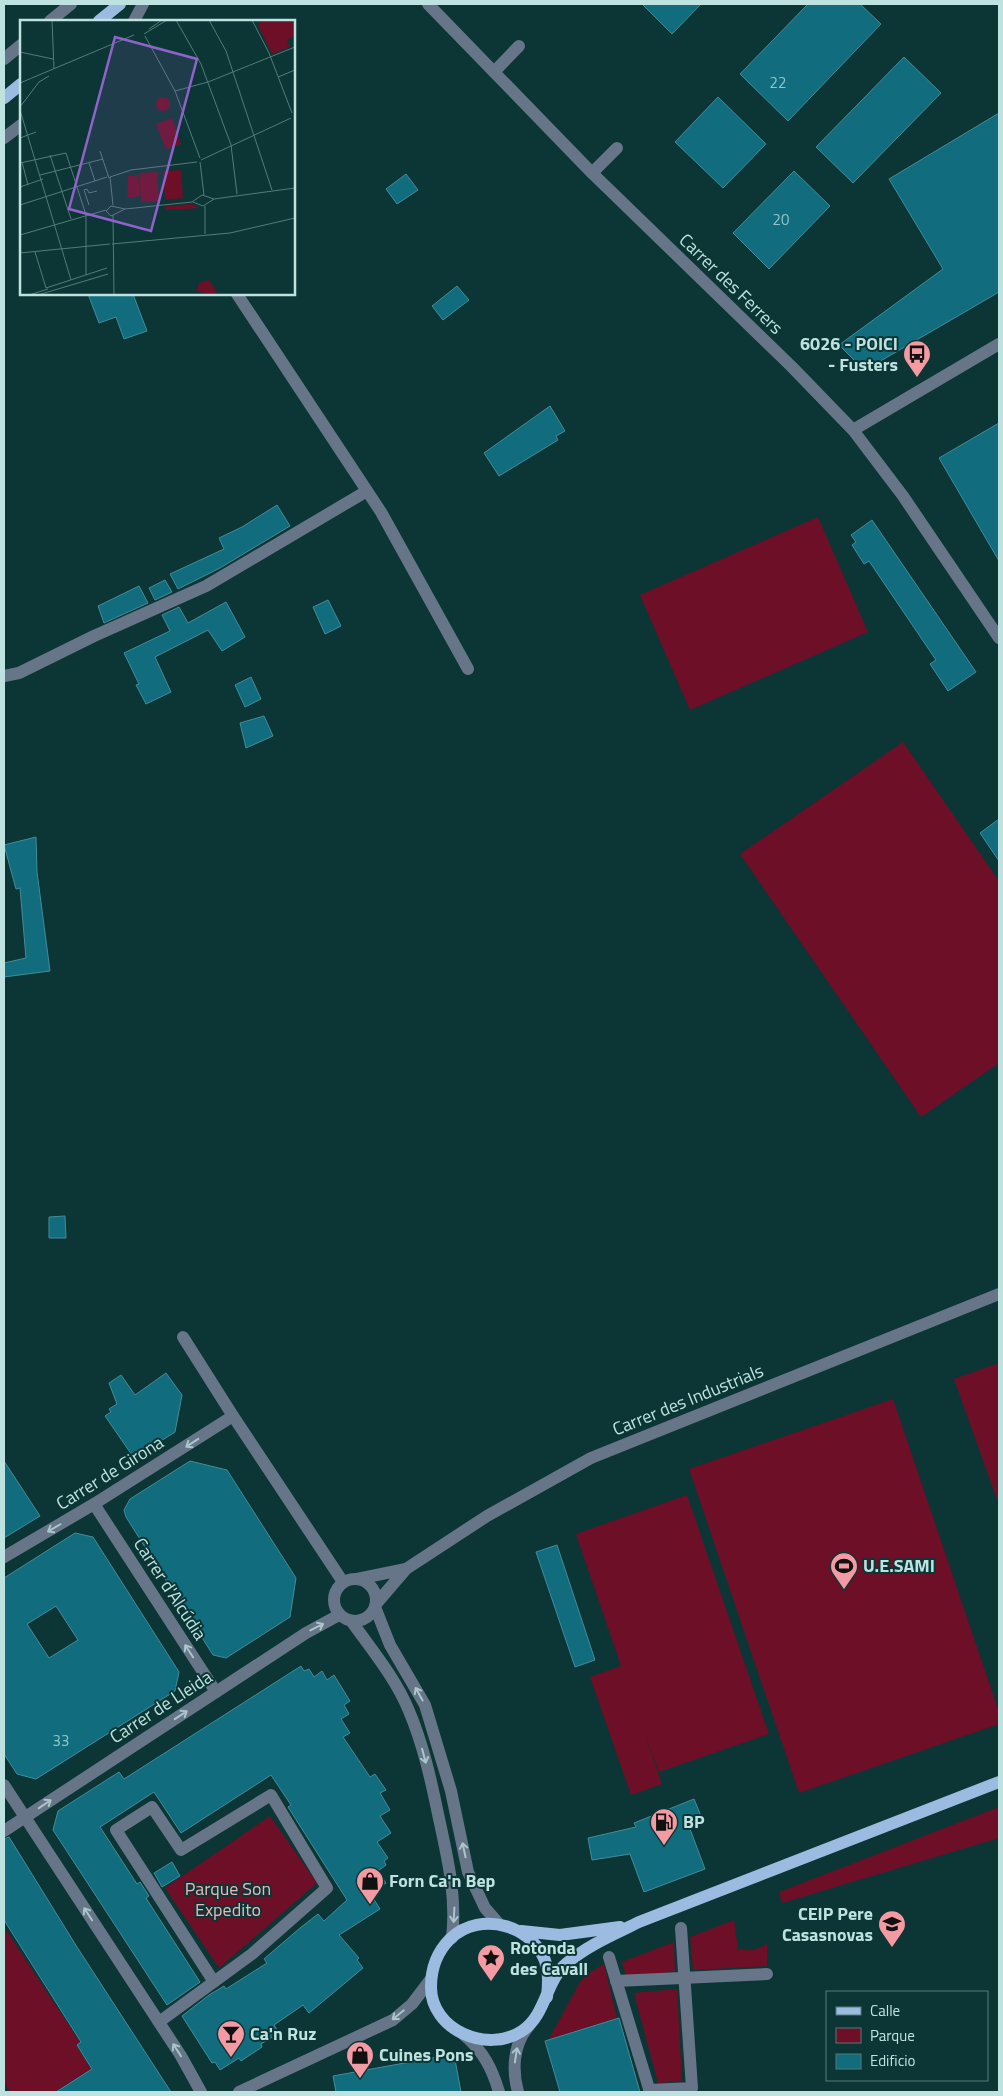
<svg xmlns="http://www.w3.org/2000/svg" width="1003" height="2096" viewBox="0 0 1003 2096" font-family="'Titillium Web',sans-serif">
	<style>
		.green { fill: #6c0f27 }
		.building { fill: #116d7d; stroke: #448b9a; fill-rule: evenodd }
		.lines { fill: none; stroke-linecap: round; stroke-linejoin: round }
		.minor { stroke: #667588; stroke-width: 12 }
		.major { stroke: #9cbbe1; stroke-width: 12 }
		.oneway { stroke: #a8c7ca }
		.labels { text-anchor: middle; stroke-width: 4; stroke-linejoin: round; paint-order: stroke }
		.number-label { font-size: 15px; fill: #93c5c7 }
		.street-label { font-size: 18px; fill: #bee2e0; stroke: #0c3635 }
		.poi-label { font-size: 18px; font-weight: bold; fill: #bee2e0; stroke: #0c3635; text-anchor: start }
		.park-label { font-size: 18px; fill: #efb5ba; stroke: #0c3635 }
		.inset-road { fill: none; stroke: #537b79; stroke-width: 1 }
		.view { fill: #8f63c9; fill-opacity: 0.15; stroke: #8f63c9; stroke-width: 2.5 }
		.inset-edge { fill: none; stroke: #bee2e0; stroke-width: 2.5 }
	</style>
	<rect width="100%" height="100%" fill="#0c3635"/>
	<!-- green -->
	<g class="green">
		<path d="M818,517l50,115 -178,78 -50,-115z"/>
		<path d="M903,742l96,139v182l-78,54 -181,-263z"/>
		<path d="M999,1363v142l-45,-126z"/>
		<path d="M893,1399l106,313v12l-200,69 -110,-324z"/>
		<path d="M687,1495l82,239 -110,38 -14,-37 17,49 -31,11 -41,-118 31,-11 -45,-132z"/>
		<path d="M999,1807v31l-217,65 -3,-11z"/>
		<path d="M270,1816l47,67 -98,85 -54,-80z"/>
		<path d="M734,1920l4,29 16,1 13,-6v22l-74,4 -3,-33z"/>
		<path d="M4,1927l76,115 -4,3 15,24 -37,23h-44l-6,-10z"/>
		<path d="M674,1942l1,30 -49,4 -4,-14z"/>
		<path d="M604,1964l13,54 -68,21 31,-57 9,-9z"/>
		<path d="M677,1989l5,92 -24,2 -24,-90z"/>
	</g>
	<!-- building -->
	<g class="building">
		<path d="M642,4h59l-29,30z"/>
		<path d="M808,4h52l21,20 -93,97 -48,-47z"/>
		<path d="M904,57l37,36 -88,90 -37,-36z"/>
		<path d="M718,97l48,47 -43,44 -48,-46z"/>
		<path d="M999,113v179l-127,74 -14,-2 -19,-19 104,-76 -54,-90z"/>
		<path d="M794,171l36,35 -61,63 -36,-36z"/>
		<path d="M406,174l12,16 -21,14 -11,-15z"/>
		<path d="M457,286l12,14 -26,20 -11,-14z"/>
		<path d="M88,294h45l14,37 -23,8 -8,-22 -17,6z"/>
		<path d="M550,406l15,25 -9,5 2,4 -59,36 -15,-23z"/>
		<path d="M999,423v138l-60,-103z"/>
		<path d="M277,505l13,21 -70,42 -42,21 -8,-15 54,-25 -5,-11 23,-11z"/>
		<path d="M872,520l104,152 -28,19 -18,-27 6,-4 -67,-99 -5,3 -12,-19 4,-3 -5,-7z"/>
		<path d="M165,580l7,12 -17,8 -6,-12z"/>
		<path d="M139,586l9,17 -44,20 -6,-17z"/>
		<path d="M328,600l13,26 -16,8 -12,-27z"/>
		<path d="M226,602l19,35 -23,14 -14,-21 -53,27 16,35 -25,12 -10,-19 3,-1 -15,-31 46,-22 -8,-16 17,-8 9,16z"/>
		<path d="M251,677l10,22 -16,8 -10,-22z"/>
		<path d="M264,716l9,20 -27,12 -6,-25z"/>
		<path d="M999,819v42l-19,-28z"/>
		<path d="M36,837l1,35 13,99 -46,6v-14l22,-5 -6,-70 -4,1 -12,-44z"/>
		<path d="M65,1216l1,22h-17v-21z"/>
		<path d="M166,1373l16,22 -7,37 -41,26 -29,-42 6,-4 -2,-3 8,-5 -8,-21 12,-8 14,20z"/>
		<path d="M4,1461l36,55 -36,22z"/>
		<path d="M190,1461l37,9 69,108 -6,39 -64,41 -13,-3 -87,-138 -2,-7 6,-11z"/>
		<path d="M75,1533l18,4 86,135 -4,19 -139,88 -19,-5 -13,-20v-176zM56,1606l22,34 -29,18 -22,-34z"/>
		<path d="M557,1545l38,115 -20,7 -39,-115z"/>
		<path d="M301,1666l3,5 5,-2 5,8 8,-6 5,9 7,-5 16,26 -6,4 5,9 -8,5 9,14 -7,4 27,40 5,-3 11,16 -6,3 10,17 -10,6 11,17 -14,9 11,16 -4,3 2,4 -8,6 8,12 -16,10 10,16 -41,26 20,23 -2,2 6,8 -54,45 -6,-8 -29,20 5,8 -18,11 1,3 -21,14 -2,-3 -19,12 -5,-8 -3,1 -30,-47 27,-21 15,-9 2,3 41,-26 -3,-4 36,-31 18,-14 6,7 23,-21 -59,-93 3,-2 -20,-30 -90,58 -27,-41 -54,35 37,57 3,-2 9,14 -3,2 54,84 -33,23 -114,-175 5,-19 61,-39 5,7z"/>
		<path d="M694,1799l7,17 -14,5 18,48 -61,23 -14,-38 -38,6 -4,-22 48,-11 -2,-4z"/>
		<path d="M9,1837l68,110 94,145h-115l36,-23 -15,-24 4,-3 -77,-122v-81z"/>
		<path d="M172,1862l8,14 -18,11 -8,-14z"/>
		<path d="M619,2018l21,74h-80l-15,-51z"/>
		<path d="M454,2054l7,38h-125l-3,-16z"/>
	</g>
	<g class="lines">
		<!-- minor -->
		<g class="minor">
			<path d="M428,4l164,169 200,194 61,63 50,66 96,142"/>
			<path d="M50,21l21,-17"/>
			<path d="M134,21l9,-17"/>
			<path d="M4,59l17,-14"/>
			<path d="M494,72l25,-26"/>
			<path d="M4,138l17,-13"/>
			<path d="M592,173l25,-25"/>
			<path d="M237,294l144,218 87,157"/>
			<path d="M853,430l146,-86"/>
			<path d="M4,676l15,-3 75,-37 112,-50 161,-95"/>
			<path d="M183,1337l50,79 110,166"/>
			<path d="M94,1504l122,188"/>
			<path d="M4,1557l90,-53 139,-88"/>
			<circle cx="355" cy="1600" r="21"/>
			<path d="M357,1579l49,-10"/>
			<path d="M376,1604l30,-35 81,-53 104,-58 408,-164"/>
			<path d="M375,1607l15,38 35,60 26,86 17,81 17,36 14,16"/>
			<path d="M352,1622c20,28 44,57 57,89 14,33 22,69 29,103 9,42 19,81 14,124"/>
			<path d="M4,1785l177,271 20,36"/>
			<path d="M4,1831l302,-198 33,-18"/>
			<path d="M609,1957l41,135"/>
			<path d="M616,1981l151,-7"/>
			<path d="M159,2022l93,-68 75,-66 -56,-93 -90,55 -29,-43 -36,23 98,152"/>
			<path d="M464,2035c19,16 28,33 35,57"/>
			<path d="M649,2090l43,-2 -11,-160"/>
			<path d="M239,2092l154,-72 19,-16 19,-25"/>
			<path d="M518,2092c-6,-22 -5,-48 11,-66"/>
		</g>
		<!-- major -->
		<g class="major">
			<path d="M99,21l21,-17"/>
			<path d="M4,98l17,-14"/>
			<path d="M521,1931l39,4 60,-8"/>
			<path d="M547,1997c1,-10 2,-19 0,-30 -10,-41 -66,-58 -97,-28 -13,13 -19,30 -19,48 0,43 56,67 91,44 25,-17 23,-50 45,-68 21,-18 48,-29 72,-41l360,-140"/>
		</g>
	</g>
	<!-- one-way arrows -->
	<defs><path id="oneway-shaft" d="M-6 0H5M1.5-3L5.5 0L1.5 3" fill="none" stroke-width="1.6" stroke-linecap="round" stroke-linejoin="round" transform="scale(1.25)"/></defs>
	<g class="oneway">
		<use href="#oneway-shaft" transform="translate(192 1443) rotate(147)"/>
		<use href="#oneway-shaft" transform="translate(54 1528) rotate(150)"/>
		<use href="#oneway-shaft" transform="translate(317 1627) rotate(-27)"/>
		<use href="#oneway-shaft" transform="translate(189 1651) rotate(-123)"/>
		<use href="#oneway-shaft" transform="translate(419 1694) rotate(-119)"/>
		<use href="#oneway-shaft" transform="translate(181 1715) rotate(-33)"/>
		<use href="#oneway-shaft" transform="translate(424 1756) rotate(75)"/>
		<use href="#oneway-shaft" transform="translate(45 1804) rotate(-34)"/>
		<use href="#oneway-shaft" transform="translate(464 1850) rotate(-102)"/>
		<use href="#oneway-shaft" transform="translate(88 1914) rotate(-123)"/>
		<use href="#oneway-shaft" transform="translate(454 1915) rotate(93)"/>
		<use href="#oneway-shaft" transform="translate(398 2015) rotate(141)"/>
		<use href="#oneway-shaft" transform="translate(177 2050) rotate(-123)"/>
		<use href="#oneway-shaft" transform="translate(516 2055) rotate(-81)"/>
	</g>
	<!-- icons -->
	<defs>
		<g id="bus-pin" transform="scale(1.4375)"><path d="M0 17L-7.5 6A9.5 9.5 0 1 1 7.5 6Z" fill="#f49aa3" stroke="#0c3635"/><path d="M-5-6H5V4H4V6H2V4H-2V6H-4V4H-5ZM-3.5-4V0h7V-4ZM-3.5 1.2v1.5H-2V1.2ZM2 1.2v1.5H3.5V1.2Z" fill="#111"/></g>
		<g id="stadium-pin" transform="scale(1.4375)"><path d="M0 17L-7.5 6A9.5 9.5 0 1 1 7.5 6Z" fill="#f49aa3" stroke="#0c3635"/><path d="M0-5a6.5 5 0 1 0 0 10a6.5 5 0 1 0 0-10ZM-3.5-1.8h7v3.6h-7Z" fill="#111"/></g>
		<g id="fuel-pin" transform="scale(1.4375)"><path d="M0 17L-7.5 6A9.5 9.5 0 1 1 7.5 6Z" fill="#f49aa3" stroke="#0c3635"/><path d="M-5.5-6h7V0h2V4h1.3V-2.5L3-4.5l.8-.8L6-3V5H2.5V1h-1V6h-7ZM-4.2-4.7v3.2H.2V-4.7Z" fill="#111"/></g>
		<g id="shop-pin" transform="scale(1.4375)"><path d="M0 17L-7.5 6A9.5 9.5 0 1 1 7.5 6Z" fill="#f49aa3" stroke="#0c3635"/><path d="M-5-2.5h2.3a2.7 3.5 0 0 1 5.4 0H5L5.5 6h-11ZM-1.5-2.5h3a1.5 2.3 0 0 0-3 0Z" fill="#111"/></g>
		<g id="school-pin" transform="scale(1.4375)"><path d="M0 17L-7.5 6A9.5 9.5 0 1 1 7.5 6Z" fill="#f49aa3" stroke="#0c3635"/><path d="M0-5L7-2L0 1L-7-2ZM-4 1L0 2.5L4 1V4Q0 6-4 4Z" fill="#111"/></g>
		<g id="sight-pin" transform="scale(1.4375)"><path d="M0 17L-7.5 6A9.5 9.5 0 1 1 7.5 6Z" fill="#f49aa3" stroke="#0c3635"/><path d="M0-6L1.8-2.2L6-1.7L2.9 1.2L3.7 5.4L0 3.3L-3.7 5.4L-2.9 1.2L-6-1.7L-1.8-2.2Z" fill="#111"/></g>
		<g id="bar-pin" transform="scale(1.4375)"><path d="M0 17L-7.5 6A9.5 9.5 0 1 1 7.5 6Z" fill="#f49aa3" stroke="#0c3635"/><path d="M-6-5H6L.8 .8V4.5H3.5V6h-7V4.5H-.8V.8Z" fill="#111"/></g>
	</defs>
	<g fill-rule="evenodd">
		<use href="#bus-pin" x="917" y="354"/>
		<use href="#stadium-pin" x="844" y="1566"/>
		<use href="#fuel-pin" x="664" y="1822"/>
		<use href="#shop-pin" x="370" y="1881"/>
		<use href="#school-pin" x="892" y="1924"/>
		<use href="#sight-pin" x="491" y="1958"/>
		<use href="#bar-pin" x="231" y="2034"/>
		<use href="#shop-pin" x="360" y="2055"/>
	</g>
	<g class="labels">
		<!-- number labels -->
		<g class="number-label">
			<text x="778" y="88">22</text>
			<text x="781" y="225">20</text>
			<text x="61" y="1746">33</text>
		</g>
		<!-- street labels -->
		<g class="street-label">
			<text transform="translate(731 284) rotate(44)" y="6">Carrer des Ferrers</text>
			<text transform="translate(688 1400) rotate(-22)" y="6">Carrer des Industrials</text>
			<text transform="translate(110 1473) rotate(-32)" y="6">Carrer de Girona</text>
			<text transform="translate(170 1589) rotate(57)" y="6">Carrer d'Alcúdia</text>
			<text transform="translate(161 1707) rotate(-33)" y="6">Carrer de Lleida</text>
		</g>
		<!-- poi labels -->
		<g class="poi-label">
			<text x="898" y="350" text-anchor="end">6026 - POICI<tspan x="898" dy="21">- Fusters</tspan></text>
			<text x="863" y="1572">U.E.SAMI</text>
			<text x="683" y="1828">BP</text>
			<text x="389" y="1887">Forn Ca'n Bep</text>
			<text x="873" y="1920" text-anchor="end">CEIP Pere<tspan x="873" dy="21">Casasnovas</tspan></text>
			<text x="510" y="1954">Rotonda<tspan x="510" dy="21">des Cavall</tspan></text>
			<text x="250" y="2040">Ca'n Ruz</text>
			<text x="379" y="2061">Cuines Pons</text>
		</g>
		<!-- park labels -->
		<g class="park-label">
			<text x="228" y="1895">Parque Son<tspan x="228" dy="21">Expedito</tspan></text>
		</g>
	</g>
	<!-- overview -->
	<g transform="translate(20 20)">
		<rect width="275" height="275" fill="#0c3635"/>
		<path d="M242,0h30l3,16 -8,4 3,7 -18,7 -14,-29zM136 84a7 7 0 1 1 14 0a7 7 0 1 1-14 0ZM152,98l9,26 -15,5 -10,-25zM161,150l2,28 -18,2 -2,-29zM137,152l2,29 -18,1 -2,-29zM118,155l2,21 -13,2 1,-22zM172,184l8,4 -34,2v-4zM189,260l8,12 -3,3 -18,-4 3,-8z" fill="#6c0f27"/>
		<path class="inset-road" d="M32,0l2,49M156,0l25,44 30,81 6,49M189,0l17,31 46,139M232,0l17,33 23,60M129,9l13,-9M124,14l23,-14M125,16l30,55 25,67M0,32l33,7M258,57l17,-7M0,63l114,-48M155,71l33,-9 87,-35M0,87l19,-25 10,-6M0,90l51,170M0,118l16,-6M80,131l9,27 -1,-3M30,135l21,64M181,140l90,-42M2,142l6,23M180,142l4,33M0,143l46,-10 20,62v60M69,143l6,18M20,155l63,-16M90,157l21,-7 66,-8M90,157l3,28M0,167l23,-8M173,182l10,4 11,-7 81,-11M0,185l87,-28M69,185l-5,-15 3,-1 2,4 8,-2M105,189l-14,-3 -5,5 5,5 14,-7 67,-7 10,-7 12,4M93,195l1,80M185,214v-28M0,215l86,-25M92,224l118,-11 65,-15M15,232l11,36 61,-20M0,233l90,-9M9,275l19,-6M18,275l70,-21"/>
		<path class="view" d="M95,17l82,22 -46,172 -82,-22z"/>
		<rect width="275" height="275" class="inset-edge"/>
	</g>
	<!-- border -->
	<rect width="1003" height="2096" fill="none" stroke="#bee2e0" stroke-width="10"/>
	<!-- legend -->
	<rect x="826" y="1991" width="162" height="90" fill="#0c3635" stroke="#537b79"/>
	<rect x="836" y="2007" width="25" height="8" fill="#9cbbe1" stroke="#537b79"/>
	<text x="870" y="2016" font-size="15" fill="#bee2e0">Calle</text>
	<rect x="836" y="2028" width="25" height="15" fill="#6c0f27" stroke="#537b79"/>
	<text x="870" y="2041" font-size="15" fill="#bee2e0">Parque</text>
	<rect x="836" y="2054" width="25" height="15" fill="#116d7d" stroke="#537b79"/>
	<text x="870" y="2066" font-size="15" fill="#bee2e0">Edificio</text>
</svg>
